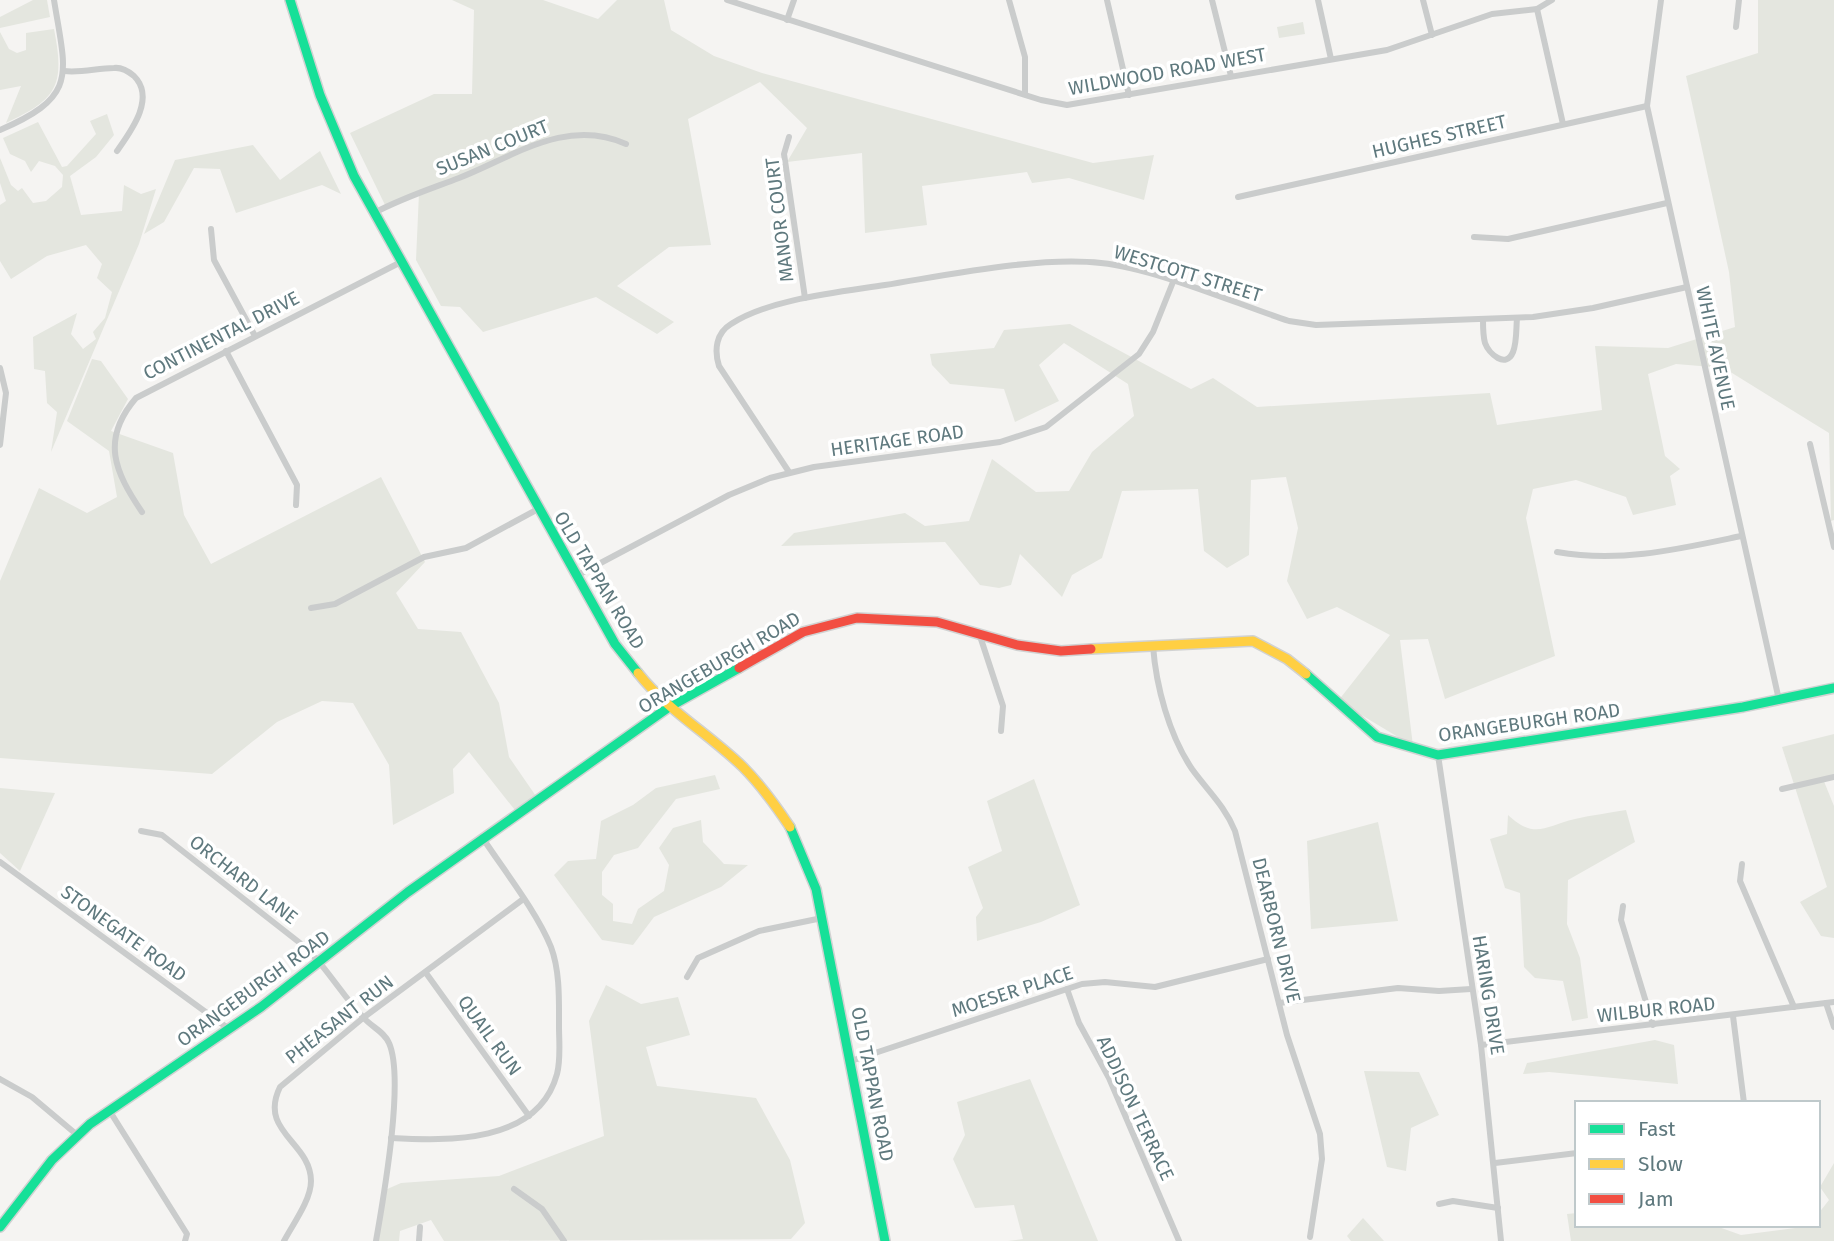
<svg xmlns="http://www.w3.org/2000/svg" width="1834" height="1241" viewBox="0 0 1834 1241" font-family="'Fira Sans',sans-serif">
	<style>
		.green { fill: #e4e6df }
		.lines { fill: none; stroke-linecap: round; stroke-linejoin: round }
		.fast-casing { stroke: #d1d2d2; stroke-width: 12 }
		.slow-casing { stroke: #d1d2d2; stroke-width: 12 }
		.jam-casing { stroke: #d1d2d2; stroke-width: 12 }
		.street { stroke: #cacccc; stroke-width: 6 }
		.fast { stroke: #16e098; stroke-width: 9 }
		.slow { stroke: #ffcf43; stroke-width: 9 }
		.jam { stroke: #f24e42; stroke-width: 9 }
		.labels { text-anchor: middle; stroke-width: 7; stroke-linejoin: round; paint-order: stroke }
		.street-label { font-size: 19px; fill: #5f797e; stroke: #fff }
	</style>
	<rect width="100%" height="100%" fill="#f5f4f2"/>
	<!-- green -->
	<g class="green">
		<path d="M33,0h14l3,17 -50,11v-11z"/>
		<path d="M452,0h91l55,19 19,-19h47l7,30 43,26 48,17 331,90 61,-8 -10,45 -75,-22 -37,5 -5,-11 -105,14 5,39 -62,8 -3,-80 -75,9 20,-34 -47,-46 -72,37 23,126 -42,2 -52,39 57,36 -17,12 -61,-37 -113,35 -23,-25 -19,-1 -25,-46 3,-67 -33,14 -36,-74 84,-39h38l2,-84z"/>
		<path d="M1758,0h76v520l-3,1 -2,-88 -105,-65 -48,-4 -28,10 17,82 15,13 -10,7 6,29 -43,10 -7,-18 -50,-17 -43,9 -7,29 29,138 -110,43 -17,-60 -28,1 13,106 -75,-45 52,-66 -53,-28 -30,12 -20,-38 11,-53 -12,-51 -35,3 -2,75 -22,13 -23,-17 -6,-62 -76,2 -20,67 -30,17 -10,22 -42,-43 -9,31 -12,3 -19,-3 -35,-43 -164,4 13,-13 111,-20 20,13 44,-5 23,-62 44,33 33,-1 23,-39 42,-36 -6,-32 -64,-41 -25,22 20,36 -44,21 -11,-33 -54,-5 -18,-19 -2,-11 64,-6 10,-18 66,-6 121,65 22,-11 44,29 233,-14 7,32 105,-15 -7,-64 73,2 67,-21 -6,-55 -43,-196 72,-23z"/>
		<path d="M1303,22l2,12 -26,4 -2,-11z"/>
		<path d="M54,29c11,56 4,70 -48,94l15,-37 -21,4v-58l9,17 8,4 9,-3v-17z"/>
		<path d="M107,114l7,21 -18,22 -26,19 11,39 41,-4 2,-26 17,9 15,-5 -17,55 -88,208 6,-40 -10,-9 -2,-32 -11,-2 -1,-32 44,-24 -6,21 12,15 13,-10 -3,-7 12,-14 7,-26 -15,-14 5,-14 -16,-19 -39,11 -36,23 -11,-18v-56l6,-4 -6,-18v-25l11,27 7,6 4,-3 11,15 13,-2 16,-14 1,-12 -8,-9 -16,-5 -8,11 -6,-11 -15,-7 -7,-16 35,-16 24,45 5,-1 29,-32 -6,-13z"/>
		<path d="M253,145l27,35 40,-29 21,43 -19,-9 -86,28 -16,-44 -26,-1 -30,54 -20,12 31,-74z"/>
		<path d="M92,359l9,2 27,38 -17,32 62,22 11,62 27,49 170,-87 44,85 -29,31 22,36 43,3 38,71 10,54 29,42 -20,15 -49,-62 -16,17 1,24 -61,32 -4,-60 -36,-62 -31,-2 -45,21 -65,52 -212,-16v-177l39,-93 48,25 30,-16 -8,-46 -42,-30z"/>
		<path d="M1834,734v43l-11,2 11,27v132l-13,-2 -21,-34 27,-15 -45,-140z"/>
		<path d="M715,775l5,14 -44,10 -38,49 -24,7 -12,17v23l11,9v17l19,3 6,-15 26,-18 5,-26 -10,-17 14,-20 28,-8 2,22 21,22 24,1 -27,22 -67,30 -21,28 -31,-5 -48,-65 14,-14 28,-2 5,-38 32,-16 23,-17z"/>
		<path d="M1034,779l46,126 -39,17 -64,19 -1,-24 7,-9 -15,-41 34,-16 -15,-50z"/>
		<path d="M0,788l55,5 -35,78 -20,-18z"/>
		<path d="M1626,810l9,32 -67,38 -1,44 13,34 8,60 -16,3 -9,-40 -28,-3 -11,-11 -4,-74 -15,-5 -15,-49 17,-5 1,-19c27,25 37,11 67,4 17,-4 34,-6 51,-9z"/>
		<path d="M1378,822l20,99 -87,8 -4,-88z"/>
		<path d="M606,985l35,19 37,-7 12,38 -44,12 11,39 99,12 34,62 15,63 -14,16 -347,2 -13,-21 -31,11 -1,10h-24l10,-51 16,-7 98,-7 105,-40 -15,-115z"/>
		<path d="M1655,1040l19,5 4,39 -129,-12 -26,2 4,-11z"/>
		<path d="M1364,1071l55,1 20,43 -28,13 -5,43 -19,-4z"/>
		<path d="M1030,1079l68,162h-90l15,-2 -9,-34 -39,3 -22,-49 12,-24 -8,-33z"/>
		<path d="M1834,1163v78h-263l-4,-27 10,-1v12h136l28,10 77,-10v-11l11,-14 -9,-13z"/>
		<path d="M1363,1218l21,23h-33l-4,-5z"/>
	</g>
	<g class="lines">
		<!-- fast casing -->
		<g class="fast-casing">
			<g id="fast">
				<path d="M290,0l30,95 34,81 261,468 23,29"/>
				<path d="M1306,674l71,63 61,18 305,-48 91,-19"/>
				<path d="M790,827l26,62 69,352"/>
				<path d="M0,1227l52,-67 38,-36 171,-117 147,-115 261,-185 70,-39"/>
			</g>
		</g>
		<!-- slow casing -->
		<g class="slow-casing">
			<g id="slow">
				<path d="M1091,649l162,-8 34,18 19,15"/>
				<path d="M638,673c29,37 71,61 105,94 18,18 33,39 47,60"/>
			</g>
		</g>
		<!-- jam casing -->
		<g class="jam-casing">
			<path id="jam" d="M739,668l64,-36 54,-14 80,4 80,23 44,6 30,-2"/>
		</g>
		<!-- street -->
		<g class="street">
			<path d="M727,0l314,100 26,5 320,-55 105,-36 45,-5 15,-9"/>
			<path d="M1009,0l16,57v37"/>
			<path d="M1107,0l22,95"/>
			<path d="M1212,0l19,76"/>
			<path d="M1318,0l13,59"/>
			<path d="M1423,0l9,35"/>
			<path d="M1661,0l-14,106 132,594"/>
			<path d="M1537,9l26,115"/>
			<path d="M787,20l7,-20"/>
			<path d="M1736,27l3,-27"/>
			<path d="M64,71c18,2 33,-3 50,-3 8,-1 14,3 20,8 22,22 -3,55 -17,75"/>
			<path d="M0,130c79,-34 66,-55 54,-130"/>
			<path d="M789,137l-5,17 21,144"/>
			<path d="M1238,197l409,-91"/>
			<path d="M374,213c28,-15 56,-24 85,-35 54,-21 107,-61 167,-34"/>
			<path d="M211,229l3,31 41,76"/>
			<path d="M1474,237l34,2 159,-36"/>
			<path d="M1483,320c0,7 0,16 2,23 4,11 21,26 28,9 4,-10 3,-23 4,-34"/>
			<path d="M226,351l71,134 -1,20"/>
			<path d="M0,368l6,25 -6,52"/>
			<path d="M1810,444l24,103"/>
			<path d="M789,472l-70,-106c-5,-16 -3,-33 12,-42 38,-25 109,-32 154,-39 63,-10 154,-29 216,-22 56,6 133,40 188,58l27,4 217,-8 60,-9 94,-21"/>
			<path d="M142,512c-27,-40 -42,-72 -6,-114l265,-136"/>
			<path d="M1557,552c64,11 122,-3 184,-16"/>
			<path d="M576,576l153,-81 41,-17 44,-11 186,-25 46,-15 93,-73 14,-22 20,-50"/>
			<path d="M311,608l24,-4 89,-47 42,-9 72,-39"/>
			<path d="M979,633l24,73 -2,25"/>
			<path d="M1153,646c3,40 16,89 39,123 15,21 33,37 43,62l52,204 33,99 2,25 -12,78"/>
			<path d="M1438,755l43,290 20,196"/>
			<path d="M1782,789l52,-12"/>
			<path d="M141,831l21,4 138,108c26,22 40,50 63,74 8,10 21,14 26,26 16,36 -6,157 -13,198"/>
			<path d="M0,862l229,167"/>
			<path d="M1742,864l-2,17 54,126"/>
			<path d="M1623,906l-2,14 32,105"/>
			<path d="M426,973l103,143"/>
			<path d="M687,977l11,-19 61,-27 63,-13"/>
			<path d="M1067,989l12,34 30,55 70,163"/>
			<path d="M1279,1003l119,-15 41,3 32,-2"/>
			<path d="M1826,1003l8,24"/>
			<path d="M1733,1016l11,87"/>
			<path d="M1481,1045l353,-43"/>
			<path d="M851,1061l231,-77 23,-2 50,5 113,-28"/>
			<path d="M0,1079l32,18 44,37"/>
			<path d="M109,1110l78,124 -2,7"/>
			<path d="M391,1138c57,3 147,6 166,-64 4,-15 2,-32 2,-48 0,-26 1,-55 -8,-79 -14,-35 -48,-78 -69,-110"/>
			<path d="M1495,1163l82,-10"/>
			<path d="M514,1189l28,20 22,32"/>
			<path d="M1439,1204l14,-3 45,7"/>
			<path d="M284,1241c9,-17 27,-41 27,-60 0,-39 -53,-49 -31,-94l83,-69 159,-118"/>
			<path d="M419,1241l1,-14"/>
		</g>
		<!-- fast -->
		<use href="#fast" class="fast"/>
		<!-- slow -->
		<use href="#slow" class="slow"/>
		<!-- jam -->
		<use href="#jam" class="jam"/>
	</g>
	<g class="labels">
		<!-- street labels -->
		<g class="street-label">
			<text transform="translate(1167 71) rotate(-10)" y="7">WILDWOOD ROAD WEST</text>
			<text transform="translate(1439 136) rotate(-13)" y="7">HUGHES STREET</text>
			<text transform="translate(492 147) rotate(-22)" y="7">SUSAN COURT</text>
			<text transform="translate(779 220) rotate(-97)" y="7">MANOR COURT</text>
			<text transform="translate(1188 273) rotate(17)" y="7">WESTCOTT STREET</text>
			<text transform="translate(221 335) rotate(-27)" y="7">CONTINENTAL DRIVE</text>
			<text transform="translate(1716 348) rotate(78)" y="7">WHITE AVENUE</text>
			<text transform="translate(897 440) rotate(-8)" y="7">HERITAGE ROAD</text>
			<text transform="translate(600 580) rotate(59)" y="7">OLD TAPPAN ROAD</text>
			<text transform="translate(719 662) rotate(-30)" y="7">ORANGEBURGH ROAD</text>
			<text transform="translate(1529 722) rotate(-8)" y="7">ORANGEBURGH ROAD</text>
			<text transform="translate(244 879) rotate(38)" y="7">ORCHARD LANE</text>
			<text transform="translate(1277 930) rotate(76)" y="7">DEARBORN DRIVE</text>
			<text transform="translate(124 933) rotate(36)" y="7">STONEGATE ROAD</text>
			<text transform="translate(253 988) rotate(-36)" y="7">ORANGEBURGH ROAD</text>
			<text transform="translate(1012 991) rotate(-18)" y="7">MOESER PLACE</text>
			<text transform="translate(1489 995) rotate(81)" y="7">HARING DRIVE</text>
			<text transform="translate(1656 1009) rotate(-6)" y="7">WILBUR ROAD</text>
			<text transform="translate(339 1019) rotate(-38)" y="7">PHEASANT RUN</text>
			<text transform="translate(490 1035) rotate(54)" y="7">QUAIL RUN</text>
			<text transform="translate(873 1084) rotate(79)" y="7">OLD TAPPAN ROAD</text>
			<text transform="translate(1136 1108) rotate(65)" y="7">ADDISON TERRACE</text>
		</g>
	</g>
	<!-- legend -->
	<rect x="1575" y="1101" width="245" height="126" fill="#ffffff" stroke="#bfc9cb" stroke-width="2"/>
	<rect x="1589" y="1124" width="35" height="10" fill="#16e098" stroke="#bfc9cb" stroke-width="2"/>
	<text x="1638" y="1136" font-size="21" fill="#5f797e">Fast</text>
	<rect x="1589" y="1159" width="35" height="10" fill="#ffcf43" stroke="#bfc9cb" stroke-width="2"/>
	<text x="1638" y="1171" font-size="21" fill="#5f797e">Slow</text>
	<rect x="1589" y="1194" width="35" height="10" fill="#f24e42" stroke="#bfc9cb" stroke-width="2"/>
	<text x="1638" y="1206" font-size="21" fill="#5f797e">Jam</text>
</svg>
